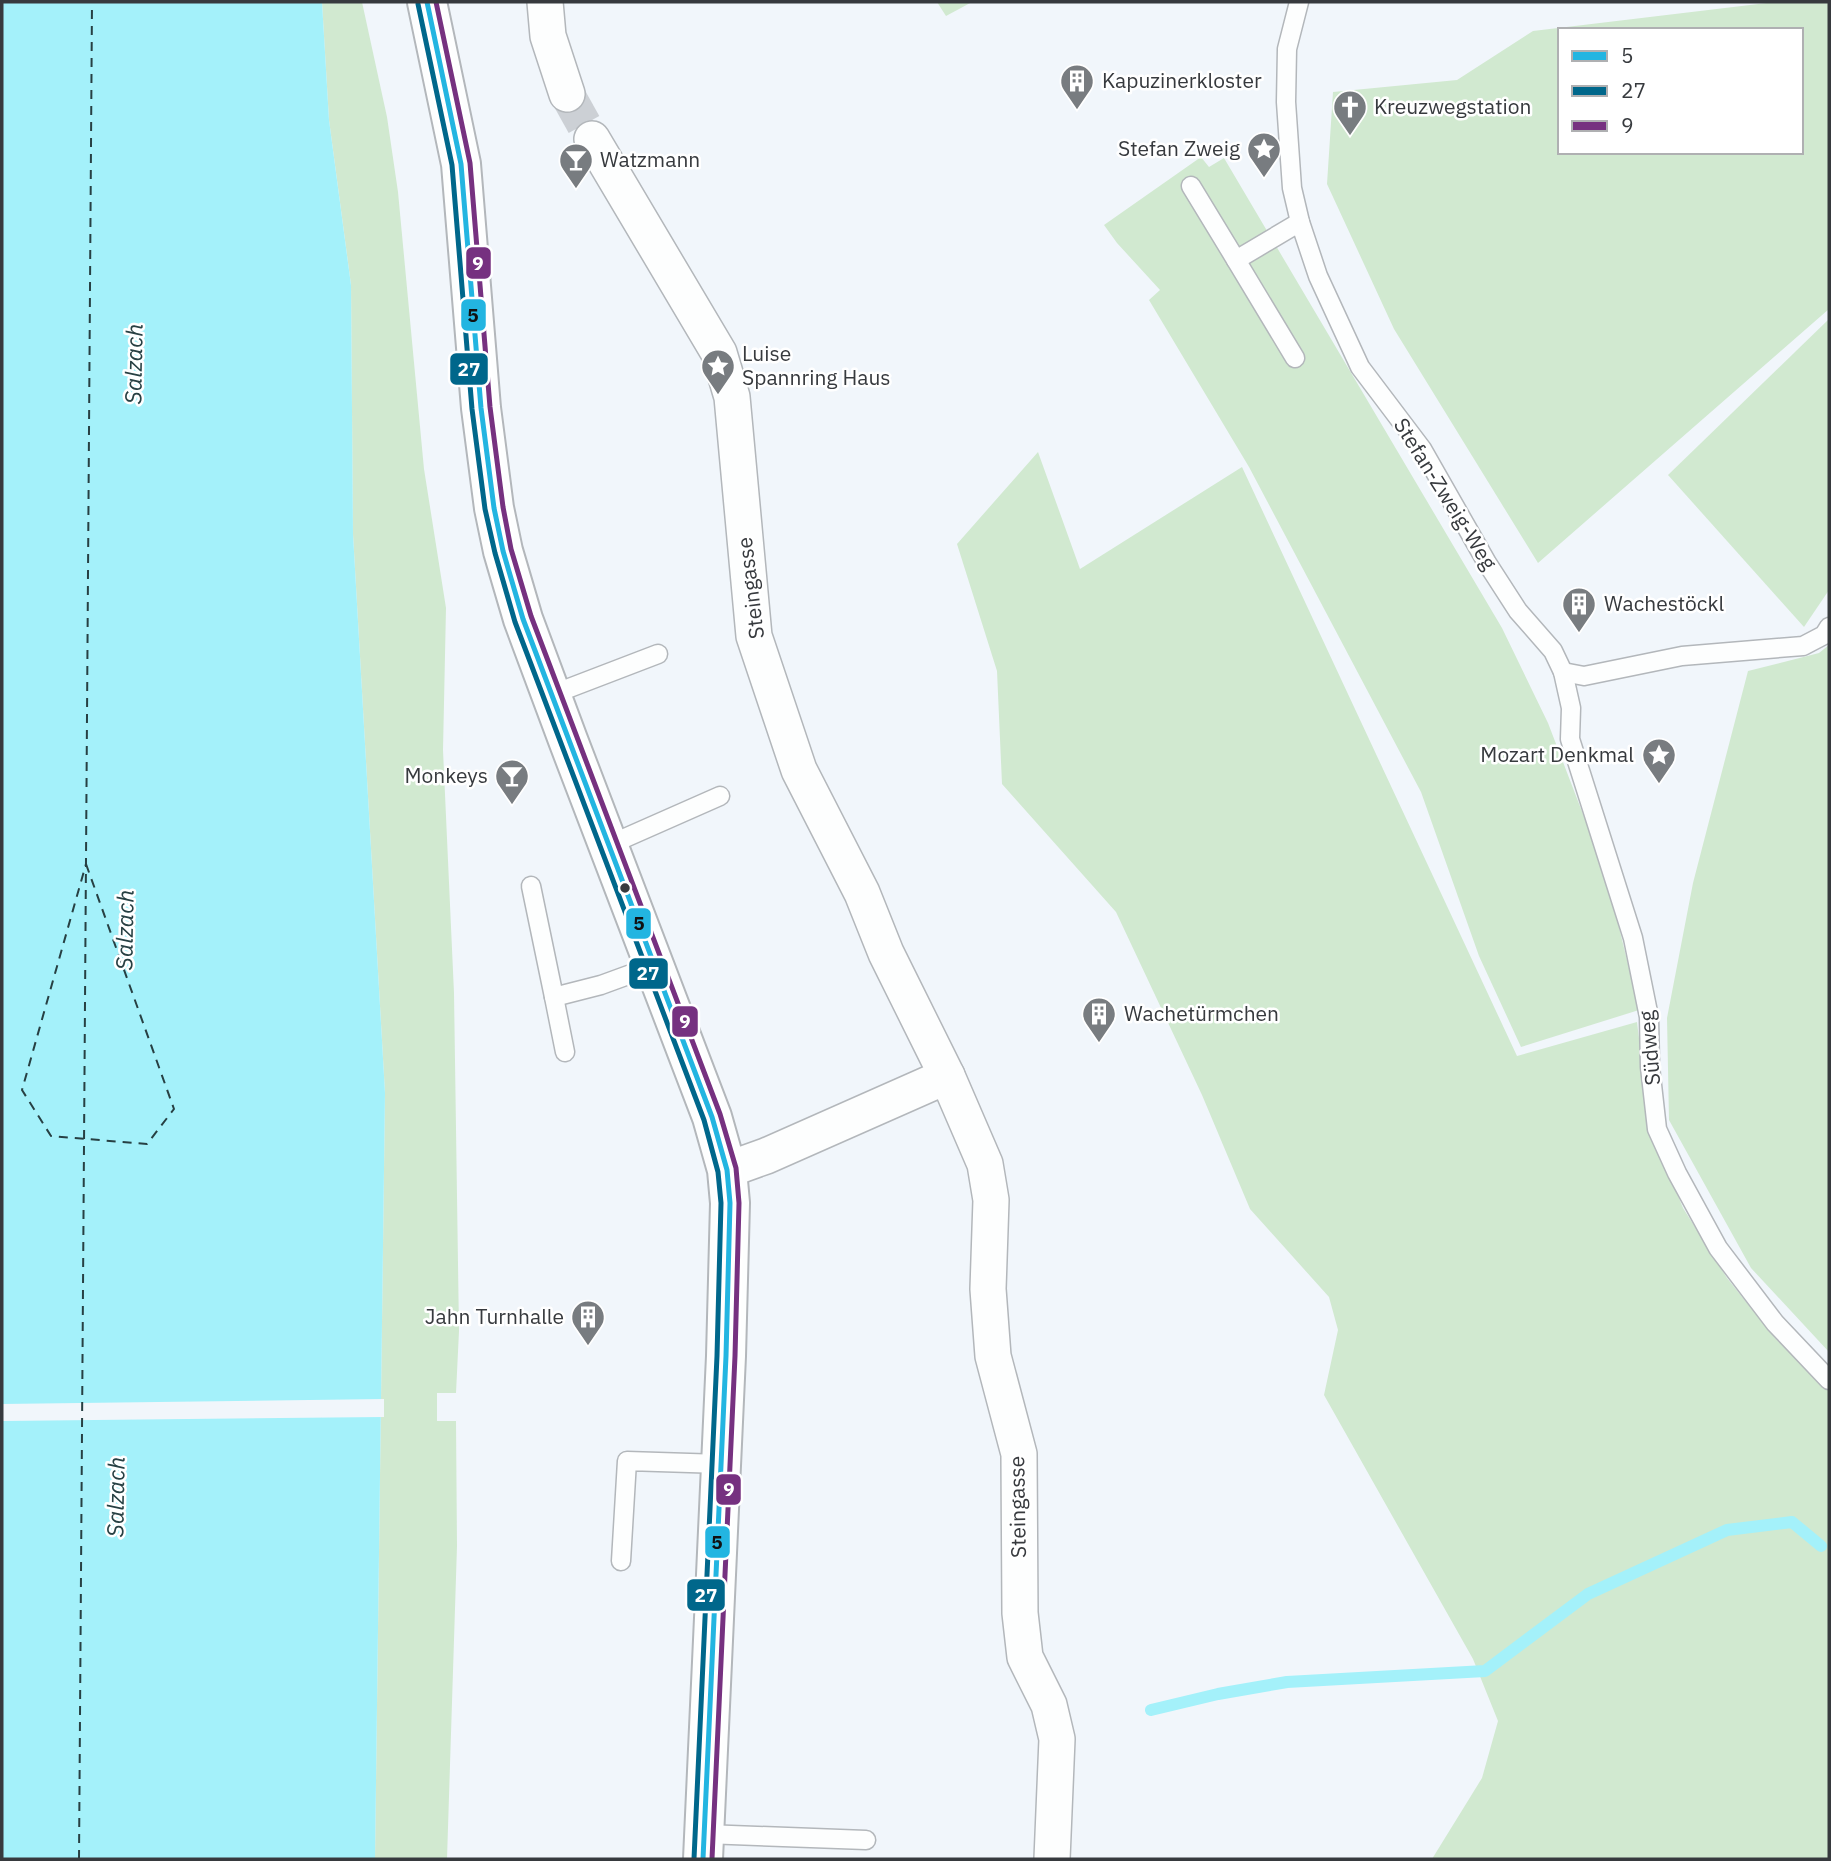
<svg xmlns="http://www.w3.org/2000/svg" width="1831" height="1861" viewBox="0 0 1831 1861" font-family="'IBM Plex Sans',sans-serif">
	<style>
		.green { fill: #d1e9d0; fill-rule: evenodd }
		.water { fill: #a4f1fa }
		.pier { fill: #f1f6fb }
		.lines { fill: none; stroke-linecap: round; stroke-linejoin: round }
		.stream { stroke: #a4f1fa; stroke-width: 12 }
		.ferry { stroke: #274043; stroke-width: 2; stroke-dasharray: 9 7; stroke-linecap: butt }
		.street-tunnel { stroke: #ccd0d5; stroke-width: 35; stroke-dasharray: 35 18; stroke-linecap: butt }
		.lane-casing { stroke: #b3b7bb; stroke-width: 21 }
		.street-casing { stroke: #b3b7bb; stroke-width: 38 }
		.secondary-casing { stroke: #b3b7bb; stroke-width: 42 }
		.lane { stroke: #fdfefe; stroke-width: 18 }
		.street { stroke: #fdfefe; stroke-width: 35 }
		.secondary { stroke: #fdfefe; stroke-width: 38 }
		.bus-1-casing { stroke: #fff; stroke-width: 10 }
		.bus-2-casing { stroke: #fff; stroke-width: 10 }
		.bus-3-casing { stroke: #fff; stroke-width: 10 }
		.bus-1 { stroke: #23b5e1; stroke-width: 5 }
		.bus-2 { stroke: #00678b; stroke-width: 5 }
		.bus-3 { stroke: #763180; stroke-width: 5 }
		.bus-dot { fill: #373a3e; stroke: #fff; stroke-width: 2.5 }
		.labels { text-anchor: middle; stroke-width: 5; stroke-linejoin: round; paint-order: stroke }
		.poi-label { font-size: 21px; fill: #373a3e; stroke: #fff; text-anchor: start }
		.street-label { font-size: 21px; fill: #373a3e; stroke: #fff }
		.water-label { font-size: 23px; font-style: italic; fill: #274043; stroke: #fff }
		.line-badge { stroke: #fff; stroke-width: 2.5 }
		.badge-label { font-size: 19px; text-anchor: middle; font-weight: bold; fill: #fff }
		.pale-badge-label { font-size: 19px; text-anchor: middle; font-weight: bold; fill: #111 }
	</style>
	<rect width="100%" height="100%" fill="#f1f6fb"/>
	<!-- green -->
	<g class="green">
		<path d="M322,2h40l25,115 11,75 26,277 22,139 -3,142 11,243 5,338 -3,62h-19v28h19l1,125 -10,313h-72l10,-766 -32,-559 -2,-249 -22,-165z"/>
		<path d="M937,2h35l-26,14z"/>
		<path d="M1775,2h54v307l-291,254 -144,-234 -67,-145 6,-92 124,-12 76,-49zM1560,30h241v122h-241z"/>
		<path d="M1201,157l8,10 15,-9 278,470 46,95 43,112 27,88 21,87 -118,37 -42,-91 -58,-164 -172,-325 -100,-167 11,-10 -43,-47 -13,-18z"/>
		<path d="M1829,319v271l-25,37 -136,-152z"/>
		<path d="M1038,452l42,117 162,-102 275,589 120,-34 13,105 33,81 44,70 48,60 54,52v469h-397l50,-81 16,-57 -25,-62 -149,-264 14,-65 -9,-33 -79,-88 -48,-114 -86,-183 -114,-128 -5,-113 -40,-127z"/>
		<path d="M1829,645v707l-78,-84 -82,-148 -2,-102 26,-135 55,-212 71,-18z"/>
	</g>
	<!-- water -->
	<path class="water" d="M2,2h320l7,118 22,165 2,249 32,559 -10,766h-373z"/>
	<!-- pier -->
	<path class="pier" d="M384,1399v18l-382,4v-17z"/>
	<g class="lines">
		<!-- stream -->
		<path class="stream" d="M1151,1710l67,-16 69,-12 198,-11 103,-77 139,-64 65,-8 29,24"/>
		<!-- ferry -->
		<g class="ferry">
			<path d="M86,864l88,245 -27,35 -96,-8 -29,-46z"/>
			<path d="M79,1859l13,-1857"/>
		</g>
		<!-- street-tunnel -->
		<path class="street-tunnel" d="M567,94l25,45"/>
		<!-- lane casing -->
		<g class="lane-casing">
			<g id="lane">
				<path d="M1299,2l-12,47 -1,53 6,86 8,34 18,54 42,91 62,82 65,114 31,48 35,40 10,21 8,36 -1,31 63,199 16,79 1,50 7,62 20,44 41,75 57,75 54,57"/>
				<path d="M1191,186l45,74 64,-38"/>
				<path d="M1236,260l59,98"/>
				<path d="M1563,672l21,4 98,-20 121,-10 21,-11 5,-8"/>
				<path d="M551,695l107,-41"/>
				<path d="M609,845l111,-49"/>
				<path d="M531,886l23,111 47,-12 52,-19"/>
				<path d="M554,997l11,55"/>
				<path d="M621,1561l6,-100 94,3"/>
				<path d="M705,1834l161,6"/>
			</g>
		</g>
		<!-- street casing -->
		<g class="street-casing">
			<g id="street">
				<path d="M545,2l3,34 19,58"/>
				<path d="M592,139l127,214 13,44 22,239 45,134 63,123 24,60 61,123 38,88 6,36 -3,89 5,67 26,98 1,159 5,44 24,48 8,34 -5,120"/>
				<path d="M727,1170l39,-14 181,-80"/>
			</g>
		</g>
		<!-- secondary casing -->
		<g class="secondary-casing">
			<path id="secondary" d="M427,2l34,162 20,244 13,100 9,43 20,68 45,121 144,377 15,53 3,33 -4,153 -23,503"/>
		</g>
		<!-- lane -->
		<use href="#lane" class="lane"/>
		<!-- street -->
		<use href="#street" class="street"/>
		<!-- secondary -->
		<use href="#secondary" class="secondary"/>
		<!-- bus-1 casing -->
		<g class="bus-1-casing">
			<path id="bus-1" d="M427,2l34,162 20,244 13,100 9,43 20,68 189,498 15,53 3,33 -4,153 -23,503"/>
		</g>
		<!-- bus-2 casing -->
		<g class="bus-2-casing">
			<path id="bus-2" d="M418,4l34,161 20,244 13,100 10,44 20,69 189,498 14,52 3,31 -4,153 -23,503"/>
		</g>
		<!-- bus-3 casing -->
		<g class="bus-3-casing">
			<path id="bus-3" d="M436,2l34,161 20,244 13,100 8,42 20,67 189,498 16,54 3,35 -4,153 -23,503"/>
		</g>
		<!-- bus-1 -->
		<use href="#bus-1" class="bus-1"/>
		<!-- bus-2 -->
		<use href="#bus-2" class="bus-2"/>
		<!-- bus-3 -->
		<use href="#bus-3" class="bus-3"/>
	</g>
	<!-- icons -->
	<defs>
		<g id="building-pin" transform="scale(1.75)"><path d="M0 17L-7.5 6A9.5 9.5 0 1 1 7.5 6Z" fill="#787c80" stroke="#fff"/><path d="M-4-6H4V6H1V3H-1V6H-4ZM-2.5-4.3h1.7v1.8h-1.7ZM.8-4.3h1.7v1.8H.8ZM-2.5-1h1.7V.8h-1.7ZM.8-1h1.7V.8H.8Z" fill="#fff"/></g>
		<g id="church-pin" transform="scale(1.75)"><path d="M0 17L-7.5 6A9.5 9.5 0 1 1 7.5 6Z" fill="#787c80" stroke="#fff"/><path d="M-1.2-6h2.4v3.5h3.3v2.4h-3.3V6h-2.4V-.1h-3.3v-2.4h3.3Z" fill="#fff"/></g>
		<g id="sight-pin" transform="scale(1.75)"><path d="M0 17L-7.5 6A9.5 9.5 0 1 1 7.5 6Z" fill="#787c80" stroke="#fff"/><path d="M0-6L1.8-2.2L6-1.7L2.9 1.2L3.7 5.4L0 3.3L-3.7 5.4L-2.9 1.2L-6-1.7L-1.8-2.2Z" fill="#fff"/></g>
		<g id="bar-pin" transform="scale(1.75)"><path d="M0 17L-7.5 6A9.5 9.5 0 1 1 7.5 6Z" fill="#787c80" stroke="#fff"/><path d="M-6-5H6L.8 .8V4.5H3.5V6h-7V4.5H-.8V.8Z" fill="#fff"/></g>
	</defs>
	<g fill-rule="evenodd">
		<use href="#building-pin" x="1077" y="81"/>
		<use href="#church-pin" x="1350" y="107"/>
		<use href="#sight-pin" x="1264" y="149"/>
		<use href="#bar-pin" x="576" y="160"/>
		<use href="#sight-pin" x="718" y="366"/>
		<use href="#building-pin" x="1579" y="604"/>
		<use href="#sight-pin" x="1659" y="755"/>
		<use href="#bar-pin" x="512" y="776"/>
		<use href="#building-pin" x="1099" y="1014"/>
		<use href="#building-pin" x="588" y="1317"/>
	</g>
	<!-- markers -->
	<circle class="bus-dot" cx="625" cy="888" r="6"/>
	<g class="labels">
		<!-- poi labels -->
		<g class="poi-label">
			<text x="1102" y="88">Kapuzinerkloster</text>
			<text x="1374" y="114">Kreuzwegstation</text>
			<text x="1240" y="156" text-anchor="end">Stefan Zweig</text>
			<text x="600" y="167">Watzmann</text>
			<text x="742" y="361">Luise<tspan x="742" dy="24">Spannring Haus</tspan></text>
			<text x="1604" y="611">Wachestöckl</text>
			<text x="1634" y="762" text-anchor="end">Mozart Denkmal</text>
			<text x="488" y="783" text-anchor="end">Monkeys</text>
			<text x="1124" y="1021">Wachetürmchen</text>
			<text x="564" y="1324" text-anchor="end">Jahn Turnhalle</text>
		</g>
		<!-- street labels -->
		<g class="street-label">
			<text transform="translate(1445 494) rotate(58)" y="7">Stefan-Zweig-Weg</text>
			<text transform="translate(751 588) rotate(-97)" y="7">Steingasse</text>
			<text transform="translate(1650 1048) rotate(-95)" y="7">Südweg</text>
			<text transform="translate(1018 1507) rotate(-91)" y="7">Steingasse</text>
		</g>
		<!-- water labels -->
		<g class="water-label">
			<text transform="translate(134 364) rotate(-89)" y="8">Salzach</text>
			<text transform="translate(125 930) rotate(-89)" y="8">Salzach</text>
			<text transform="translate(116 1497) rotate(-89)" y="8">Salzach</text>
		</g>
	</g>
	<g class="line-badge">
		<rect x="465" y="246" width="27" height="34" rx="7" fill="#763180"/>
		<rect x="460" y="298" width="27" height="34" rx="7" fill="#23b5e1"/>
		<rect x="449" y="352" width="40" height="34" rx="7" fill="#00678b"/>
		<rect x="625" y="907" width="27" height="33" rx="7" fill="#23b5e1"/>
		<rect x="628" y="957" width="41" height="33" rx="7" fill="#00678b"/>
		<rect x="671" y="1005" width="28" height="33" rx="7" fill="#763180"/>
		<rect x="715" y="1473" width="27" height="33" rx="7" fill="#763180"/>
		<rect x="704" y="1525" width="27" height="34" rx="7" fill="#23b5e1"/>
		<rect x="686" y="1578" width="40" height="34" rx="7" fill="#00678b"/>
	</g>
	<g class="badge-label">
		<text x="478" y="270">9</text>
		<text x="469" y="376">27</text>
		<text x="648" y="980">27</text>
		<text x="685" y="1028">9</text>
		<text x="729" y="1496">9</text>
		<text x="706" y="1602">27</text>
	</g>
	<g class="pale-badge-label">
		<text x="473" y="322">5</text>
		<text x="639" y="930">5</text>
		<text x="717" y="1549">5</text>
	</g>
	<!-- border -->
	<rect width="1831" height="1861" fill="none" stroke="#373a3e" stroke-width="7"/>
	<!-- legend -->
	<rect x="1558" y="28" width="245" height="126" fill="#ffffff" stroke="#afb0b2" stroke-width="2"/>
	<rect x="1572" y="51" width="35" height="10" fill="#23b5e1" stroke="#afb0b2" stroke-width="2"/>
	<text x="1621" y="63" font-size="21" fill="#373a3e">5</text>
	<rect x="1572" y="86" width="35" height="10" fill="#00678b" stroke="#afb0b2" stroke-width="2"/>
	<text x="1621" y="98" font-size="21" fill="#373a3e">27</text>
	<rect x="1572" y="121" width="35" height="10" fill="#763180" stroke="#afb0b2" stroke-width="2"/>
	<text x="1621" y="133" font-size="21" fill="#373a3e">9</text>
</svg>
